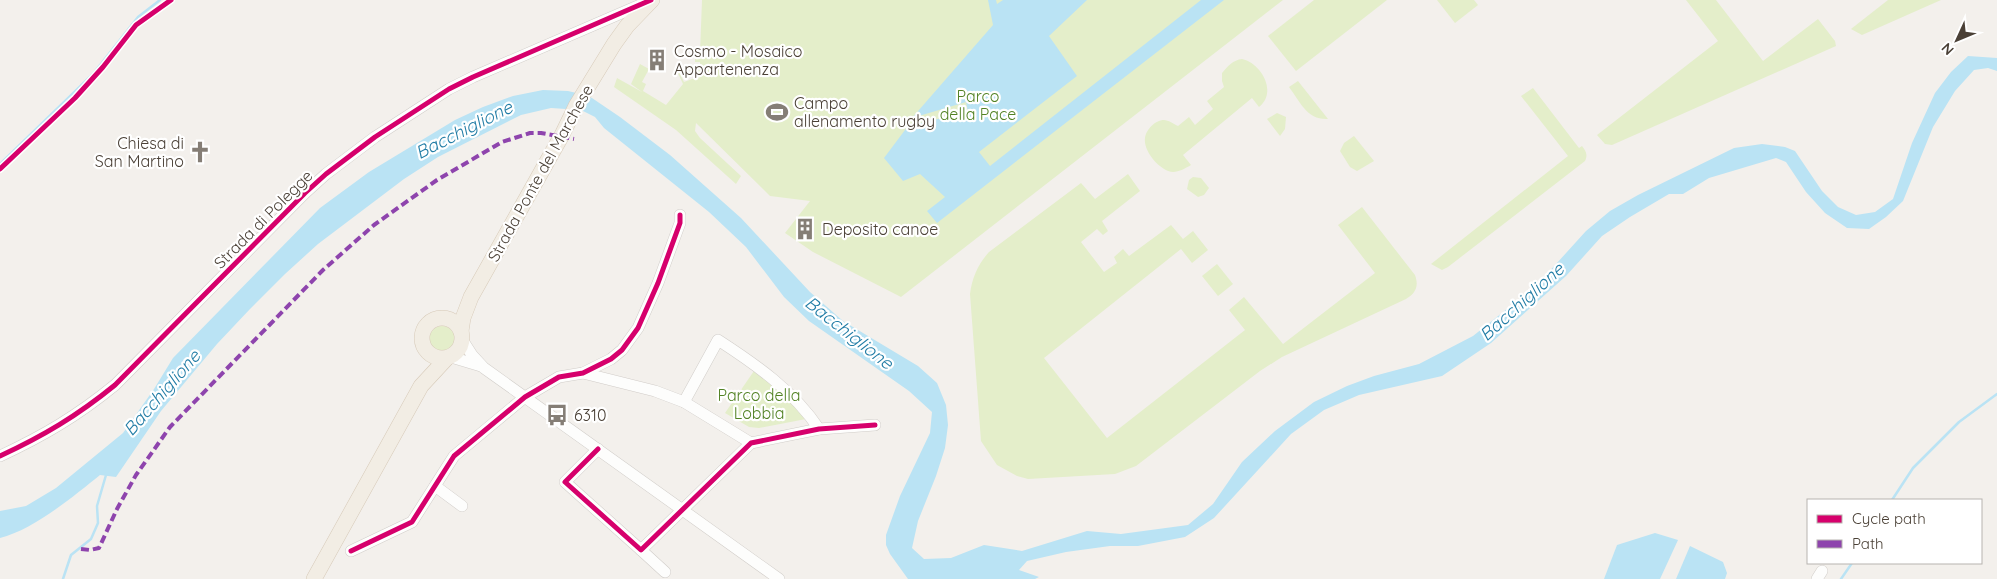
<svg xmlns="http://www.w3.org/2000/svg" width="1997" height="579" viewBox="0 0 1997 579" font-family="Quicksand,sans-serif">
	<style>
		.green { fill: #e4eeca }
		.water { fill: #bae3f4 }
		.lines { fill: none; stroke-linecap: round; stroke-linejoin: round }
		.stream { stroke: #bae3f4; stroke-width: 2.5 }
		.minor-casing { stroke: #d1cdc9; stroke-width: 12 }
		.major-casing { stroke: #d7cab8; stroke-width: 16 }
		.minor { stroke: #fdfdfc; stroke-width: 11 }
		.major { stroke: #f2ede4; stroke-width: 15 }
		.quiet { stroke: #8e44ad; stroke-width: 4; stroke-dasharray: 8 4; stroke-linecap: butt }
		.cycleway-casing { stroke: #fff; stroke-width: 8 }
		.cycleway { stroke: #d6006c; stroke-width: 5 }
		.labels { text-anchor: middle; stroke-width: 4.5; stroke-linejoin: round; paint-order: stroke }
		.poi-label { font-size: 16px; fill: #4a4036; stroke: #fff; text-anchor: start }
		.park-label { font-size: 16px; fill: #528224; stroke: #fff }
		.street-label { font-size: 16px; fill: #4a4036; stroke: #fff }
		.water-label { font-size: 18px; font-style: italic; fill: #227da6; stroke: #fff }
	</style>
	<rect width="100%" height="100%" fill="#f3f0ec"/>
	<!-- green -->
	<g class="green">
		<path d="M702,0h581l-382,297 -88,-45 -28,-19 25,-32 -40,-5 -74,-73 -1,8 5,7 41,38 -5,8 -60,-54 -62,-43 3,-9 25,14 -11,-8 9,-20 9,5 -7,13 4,2 -3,7 23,14 17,-21 -7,-15 1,-1 7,14 11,-4 -4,-8h9v-8h-5v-9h5z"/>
		<path d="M1314,0h73l-91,71 -28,-35z"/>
		<path d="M1437,0h37l4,5 -23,18z"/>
		<path d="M1686,0h30l47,61 55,-42 17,22 1,5 -224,99 -7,-1 -8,-9 121,-94z"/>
		<path d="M1888,0h53l-79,35 -11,-6z"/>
		<path d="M1242,59c19,4 36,33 17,48l-7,-9 -69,57 8,10c-5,3 -12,7 -18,7 -13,-1 -30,-21 -28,-34 1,-8 10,-18 19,-18 4,0 10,4 14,6l11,-9 6,8 18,-16 -6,-8 17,-14 -2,-6v-8c6,-7 11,-13 20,-14z"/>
		<path d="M1298,81l30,38c-21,1 -27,-16 -39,-32z"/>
		<path d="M1533,88l46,60 3,-2c4,5 6,9 3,15l-137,106 -6,3 -11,-6 137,-108 -47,-60z"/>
		<path d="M1277,113l9,4 -1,12 -5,7 -13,-17z"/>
		<path d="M1354,136l20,25 -17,10 -7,-4 -10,-16 4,-8z"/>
		<path d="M1128,174l12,17 -38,30 6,10 -5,4 -6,-6 -16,13 23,30 13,-9 -3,-6 9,-8 6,7 42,-31 12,14 10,-8 15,19 -16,13 -11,-14 -137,109 63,80 138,-108 -16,-20 15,-13 39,47 92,-71 -37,-48 24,-18 53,68c4,11 1,18 -9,24l-124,58 -22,14 -124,95 -21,8 -87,5 -11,-3 -20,-11 -16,-24 -11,-147c2,-16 8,-30 19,-42l92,-69 14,16z"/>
		<path d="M1193,177l8,1 8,10 -5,7 -6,2 -11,-8 2,-9z"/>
		<path d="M1217,264l16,20 -15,12 -16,-20z"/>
		<circle cx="442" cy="339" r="13"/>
		<path d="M756,368l50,48v3l-47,9 -10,-1 -24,-14z"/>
	</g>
	<!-- water -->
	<g class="water">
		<path d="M988,0h8l1,4 6,-4h84l-38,36 28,40 -98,76 11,14 211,-166h23l-287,223 -10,-12 18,-14 -25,-23 -17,7 -19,-23 24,-32 60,-14 -2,-10 -54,16 81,-93z"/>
		<path d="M1968,56l29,2v13l-9,-3 -14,2 -19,21 -22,36 -30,74 -17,16 -17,12 -22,-1 -22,-15 -19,-21 -20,-30 -10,-4 -67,20 -26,16h-14l-39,23 -28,19 -36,40 -75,67 -49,33 -83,19 -35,15 -33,24 -77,84 -29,19 -47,9h-28l-44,6 -39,9 -8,9 20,7 -4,2h-127l-18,-25 -4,-9v-10l14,-39 30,-63 2,-21 -23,-21 -100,-70 -25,-24 -38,-50 -37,-35 -105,-84 -9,-11 -14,-7 -30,-2 -30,7 -83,42 -34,22 -86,65 -33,30 -35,35 -33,35 -56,67 -45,66 -16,-2c-26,21 -67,55 -100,63v-27l26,-5 30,-18 67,-55 31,-44 19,-31 147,-150 49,-36 86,-52 28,-13 30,-11 30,-6 25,1 21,5 31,21 50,38 71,63 69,74 33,29 75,45 19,17 9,22 2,20 -3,23 -9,28 -18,45 -6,27 12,11 27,-1 33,-13 38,6 65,-20 34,3 67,-9 25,-21 29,-42 33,-31 39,-29 33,-16 27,-10 45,-12 54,-28 64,-51 49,-54 24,-20 28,-16 96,-47 28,-4 23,3 10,4 27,40 16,16 18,8 19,-3 18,-13 19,-56 23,-50 16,-21z"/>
		<path d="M1655,533l23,7 -18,39h-56l13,-34z"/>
		<path d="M1690,546l33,16 4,11 -2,6h-49z"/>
	</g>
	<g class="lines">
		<!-- stream -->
		<g class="stream">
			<path d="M0,164l93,-90 45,-57 22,-17"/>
			<path d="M1892,500l21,-32 46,-46 38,-28"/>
			<path d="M63,579l8,-24 20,-16 7,-16 -1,-17 9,-31"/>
			<path d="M1841,579l11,-16"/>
		</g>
		<!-- minor casing -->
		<g class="minor-casing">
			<g id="minor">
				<path d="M463,341l9,14 12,13 295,211"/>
				<path d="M451,357l30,9"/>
				<path d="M583,373l72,18 29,11 67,41"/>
				<path d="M684,402l34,-62c37,24 76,51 101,89"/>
				<path d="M598,449l-33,33 76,68 110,-107 68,-14 56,-4"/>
				<path d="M0,456c43,-20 77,-40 115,-71l190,-192 21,-19 49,-37 74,-48 24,-12 174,-75"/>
				<path d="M435,486l27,20"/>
				<path d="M641,550l24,22"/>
				<path d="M351,551l61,-29 42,-66 71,-59 34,-20 24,-4 28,-14 11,-9 16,-22 20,-45 22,-60v-8"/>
				<path d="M1817,579l5,-8"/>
			</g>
		</g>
		<!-- major casing -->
		<g class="major-casing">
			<g id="major">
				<circle cx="442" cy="338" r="20"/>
				<path d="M461,331l2,-13 8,-21 91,-162 14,-29 38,-62 13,-18 25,-26"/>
				<path d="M314,579l107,-193 25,-27"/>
			</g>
		</g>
		<!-- minor -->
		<use href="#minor" class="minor"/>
		<!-- major -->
		<use href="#major" class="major"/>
		<!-- quiet -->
		<path class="quiet" d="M81,549l9,1 9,-2 18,-39 19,-34 34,-48 153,-157 51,-45 63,-45 65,-38 28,-9h11l33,6"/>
		<!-- cycleway casing -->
		<g class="cycleway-casing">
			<g id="cycleway">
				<path d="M0,169l75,-71 28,-31 33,-42 35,-25"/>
				<path d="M598,449l-33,33 76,68 110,-107 68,-14 56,-4"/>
				<path d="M0,456c43,-20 77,-40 115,-71l190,-192 21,-19 49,-37 74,-48 24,-12 178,-77"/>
				<path d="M351,551l61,-29 42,-66 71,-59 34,-20 24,-4 28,-14 11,-9 16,-22 20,-45 22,-60v-8"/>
			</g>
		</g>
		<!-- cycleway -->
		<use href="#cycleway" class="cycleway"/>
	</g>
	<!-- icons -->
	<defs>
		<g id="building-bare" transform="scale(1.725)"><path d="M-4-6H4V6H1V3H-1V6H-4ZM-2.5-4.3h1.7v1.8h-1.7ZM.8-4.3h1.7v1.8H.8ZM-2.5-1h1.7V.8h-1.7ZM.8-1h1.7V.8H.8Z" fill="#857e76" stroke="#fff" stroke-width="2.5" paint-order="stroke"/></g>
		<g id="stadium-bare" transform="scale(1.725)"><path d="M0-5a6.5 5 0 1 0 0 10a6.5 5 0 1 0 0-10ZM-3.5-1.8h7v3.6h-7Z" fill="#857e76" stroke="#fff" stroke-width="2.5" paint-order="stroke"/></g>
		<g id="church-bare" transform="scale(1.725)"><path d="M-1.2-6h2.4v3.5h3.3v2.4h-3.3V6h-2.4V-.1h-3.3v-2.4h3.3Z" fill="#857e76" stroke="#fff" stroke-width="2.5" paint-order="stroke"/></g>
		<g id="bus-bare" transform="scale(1.725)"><path d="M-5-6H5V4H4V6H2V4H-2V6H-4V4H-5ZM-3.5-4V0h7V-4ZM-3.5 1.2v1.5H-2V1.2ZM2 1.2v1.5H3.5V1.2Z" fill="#857e76" stroke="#fff" stroke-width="2.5" paint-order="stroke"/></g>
	</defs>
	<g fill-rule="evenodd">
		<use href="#building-bare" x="657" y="60"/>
		<use href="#stadium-bare" x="777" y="112"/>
		<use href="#church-bare" x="200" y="152"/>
		<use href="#building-bare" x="805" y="229"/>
		<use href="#bus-bare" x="557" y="415"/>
	</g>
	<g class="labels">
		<!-- poi labels -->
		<g class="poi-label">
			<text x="674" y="57">Cosmo - Mosaico<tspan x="674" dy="18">Appartenenza</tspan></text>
			<text x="794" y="109">Campo<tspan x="794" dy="18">allenamento rugby</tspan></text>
			<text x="184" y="149" text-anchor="end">Chiesa di<tspan x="184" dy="18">San Martino</tspan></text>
			<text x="822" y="235">Deposito canoe</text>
			<text x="574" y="421">6310</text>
		</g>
		<!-- park labels -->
		<g class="park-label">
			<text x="978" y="102">Parco<tspan x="978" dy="18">della Pace</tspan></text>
			<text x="759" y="401">Parco della<tspan x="759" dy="18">Lobbia</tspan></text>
		</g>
		<!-- street labels -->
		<g class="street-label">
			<text transform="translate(540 173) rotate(-61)" y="6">Strada Ponte del Marchese</text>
			<text transform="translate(263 219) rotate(-45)" y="6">Strada di Polegge</text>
		</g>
		<!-- water labels -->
		<g class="water-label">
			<text transform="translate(464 130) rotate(-27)" y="6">Bacchiglione</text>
			<text transform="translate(1522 302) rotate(-42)" y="6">Bacchiglione</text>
			<text transform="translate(849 333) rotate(38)" y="6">Bacchiglione</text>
			<text transform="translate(162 393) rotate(-49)" y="6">Bacchiglione</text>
		</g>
	</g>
	<!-- legend -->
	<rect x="1807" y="499" width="175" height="65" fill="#ffffff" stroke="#b7b3af"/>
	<rect x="1817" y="515" width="25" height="8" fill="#d6006c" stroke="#b7b3af"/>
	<text x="1852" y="524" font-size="15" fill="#4a4036">Cycle path</text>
	<rect x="1817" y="540" width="25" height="8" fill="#8e44ad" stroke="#b7b3af"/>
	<text x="1852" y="549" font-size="15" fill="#4a4036">Path</text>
	<!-- north arrow -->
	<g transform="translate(1957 40) rotate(226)" stroke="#ffffff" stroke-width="4" paint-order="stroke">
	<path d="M0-4L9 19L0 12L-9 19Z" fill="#4a4036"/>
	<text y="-8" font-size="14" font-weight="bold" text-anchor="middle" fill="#4a4036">N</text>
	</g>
</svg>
